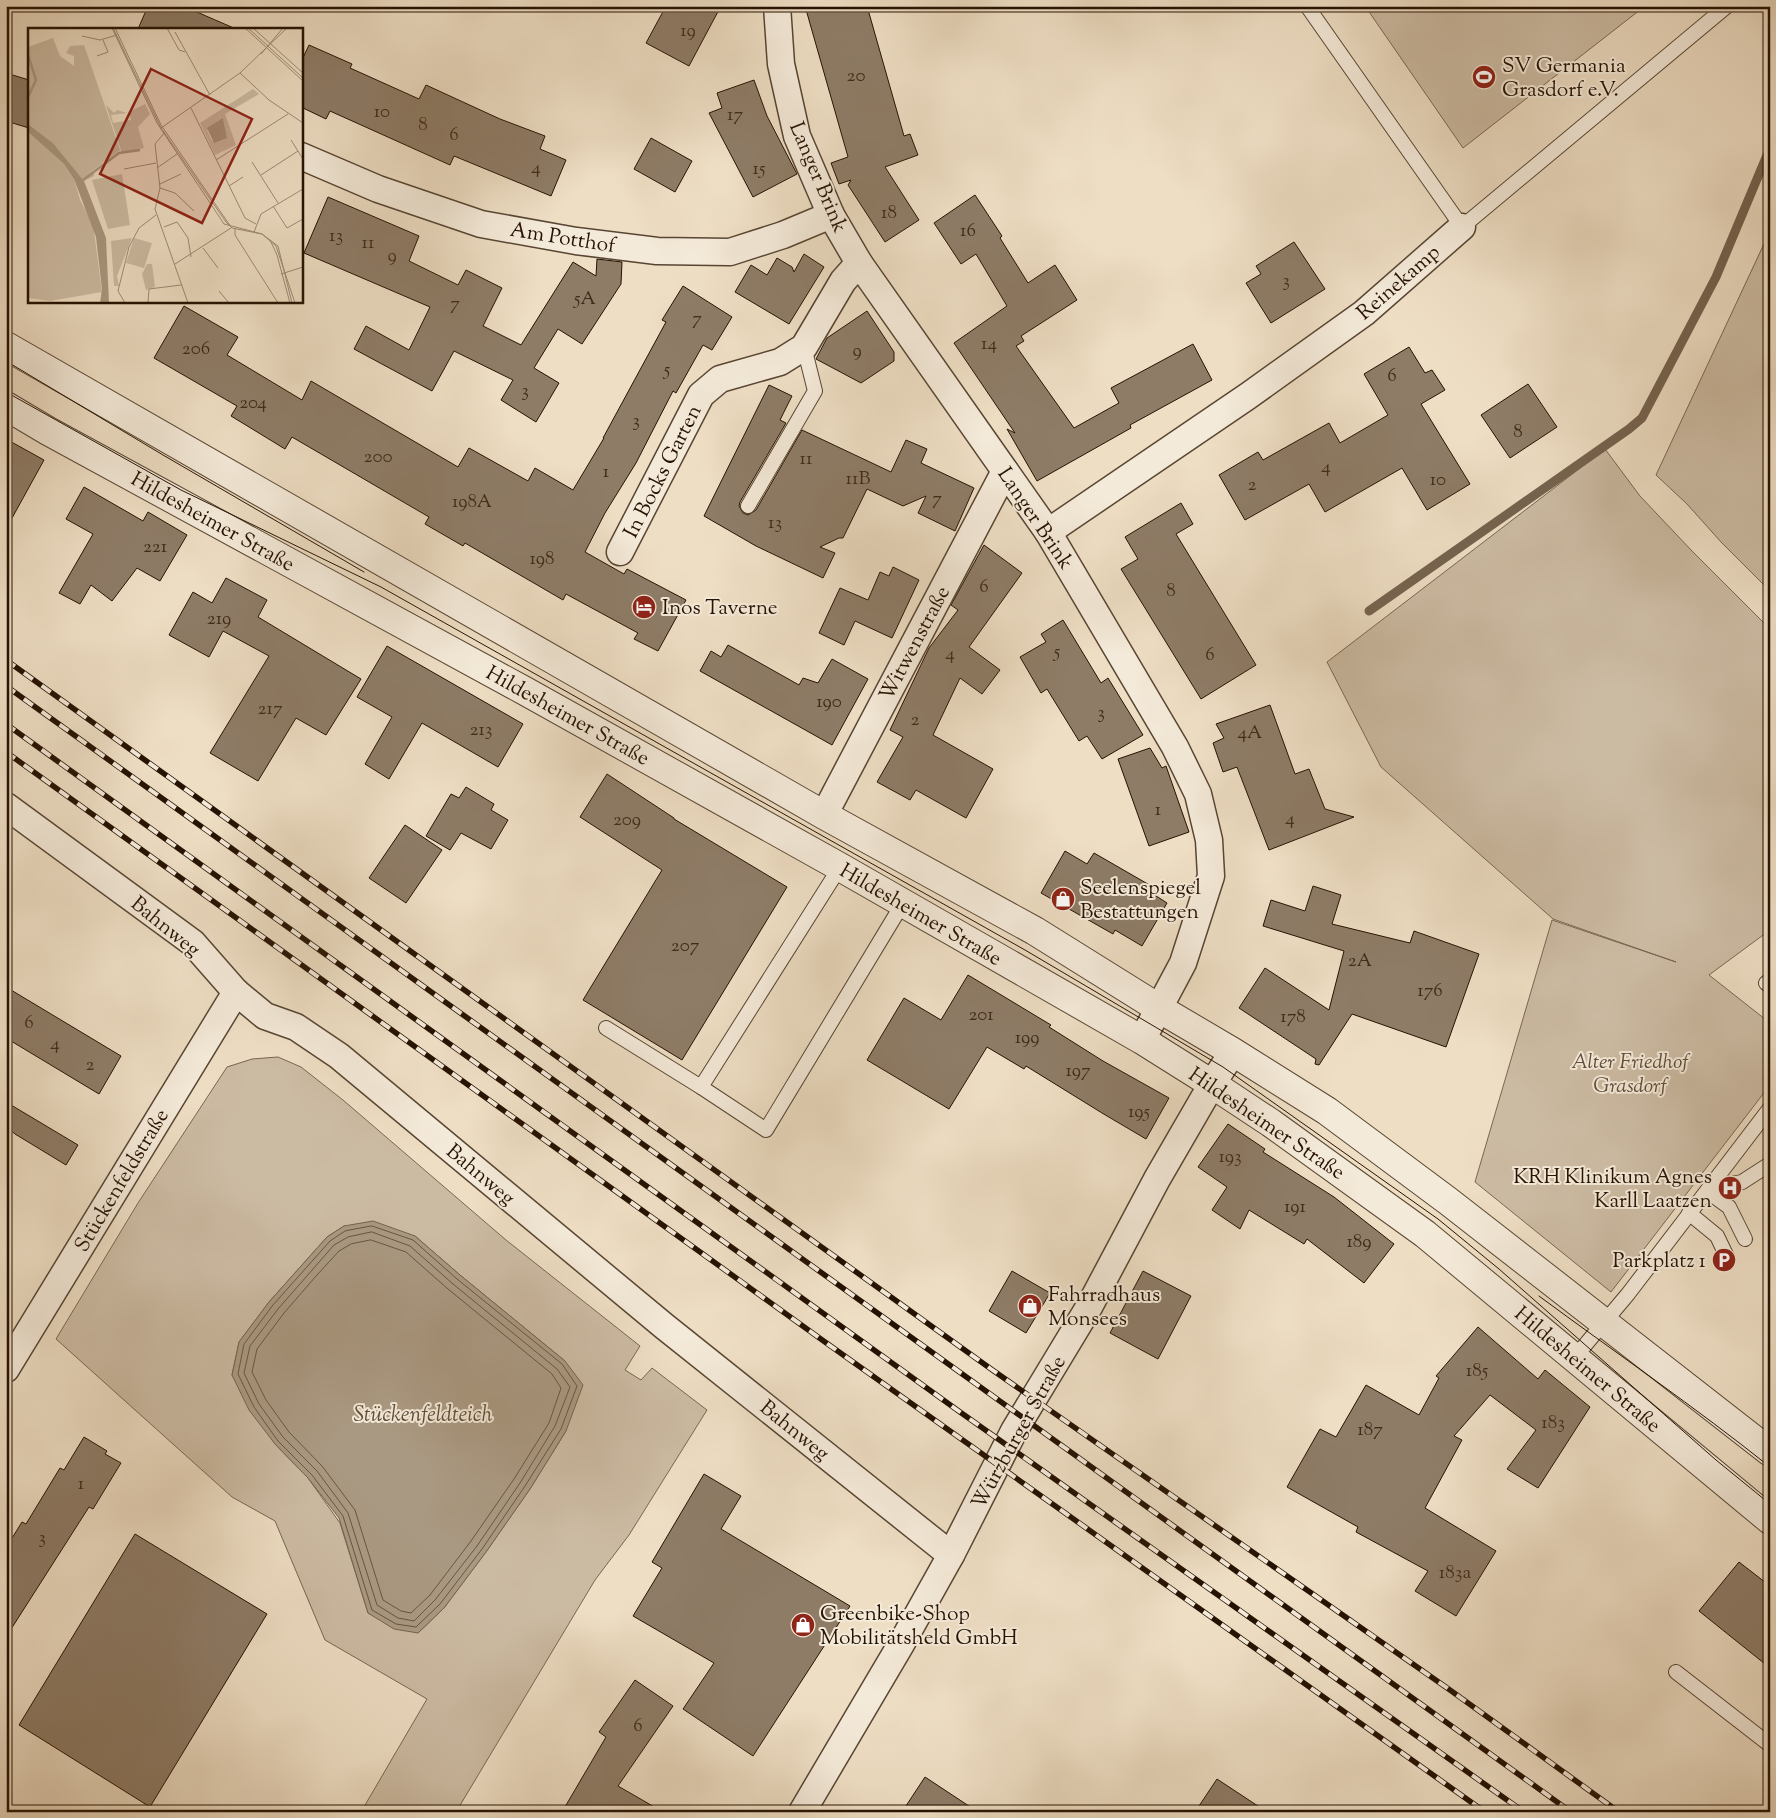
<svg xmlns="http://www.w3.org/2000/svg" width="1776" height="1818" viewBox="0 0 1776 1818" font-family="'Sorts Mill Goudy',serif">
	<style>
		.green { fill: #ccbba3; stroke: #796652; fill-rule: evenodd }
		.water { fill: #aa9982; stroke: #75634f }
		.lines { fill: none; stroke-linecap: round; stroke-linejoin: round }
		.shore { stroke: #685642; stroke-width: 1 }
		.stream { stroke: #75634f; stroke-width: 9 }
		.building { fill: #8e7c67; stroke: #261202 }
		.service-casing { stroke: #584532; stroke-width: 16 }
		.minor-casing { stroke: #584532; stroke-width: 29 }
		.tertiary-casing { stroke: #584532; stroke-width: 30 }
		.service { stroke: #f4ead9; stroke-width: 14 }
		.minor { stroke: #f4ead9; stroke-width: 26 }
		.tertiary { stroke: #f4ead9; stroke-width: 28 }
		.tram { stroke: #261202; stroke-width: 1 }
		.rail-casing { stroke: #261202; stroke-width: 5.5 }
		.rail { stroke: #f4ead9; stroke-width: 4; stroke-dasharray: 11; stroke-linecap: butt }
		.labels { text-anchor: middle; stroke-width: 4; stroke-linejoin: round; paint-order: stroke }
		.number-label { font-size: 19px; fill: #402c1b }
		.poi-label { font-size: 21px; fill: #261202; stroke: #f4ead9; text-anchor: start }
		.street-label { font-size: 21px; fill: #261202; stroke: #f4ead9 }
		.park-label { font-size: 21px; font-style: italic; fill: #604d3a; stroke: #f4ead9 }
		.water-label { font-size: 22px; font-style: italic; fill: #614f3c; stroke: #f4ead9 }
		.inset-river { fill: none; stroke: #aa9982; stroke-width: 2.5 }
		.inset-road { fill: none; stroke: #9e8c76; stroke-width: 1 }
		.view { fill: #8f2418; fill-opacity: 0.15; stroke: #8f2418; stroke-width: 2.5 }
		.inset-edge { fill: none; stroke: #261202; stroke-width: 2.5 }
	</style>
	<rect width="100%" height="100%" fill="#eedec4"/>
	<filter id="stains"><feTurbulence type="fractalNoise" baseFrequency=".004" numOctaves="4"/><feColorMatrix values="0 0 0 0 .2 0 0 0 0 .09 0 0 0 0 .02 0 0 0 .5 -.17"/></filter>
	<radialGradient id="worn" r=".72"><stop offset=".6" stop-color="#630" stop-opacity="0"/><stop offset="1" stop-color="#630" stop-opacity=".3"/></radialGradient>
	<!-- green -->
	<g class="green">
		<path d="M1365,6h280l-182,142z"/>
		<path d="M1770,231v360l-49,-49 -34,-38 -31,-29z"/>
		<path d="M1605,449l35,47 52,55 78,78v301l-61,45 61,48v62l-159,207 -136,-110 77,-262 124,42 -123,-43 -172,-152 -54,-105z"/>
		<path d="M278,1057l23,10 42,33 163,140 134,106 -15,24 16,10 11,-12 55,42 -78,125 -34,45 -139,232h-95l66,-113 -102,-59 -50,-119 -43,-24 -176,-158 82,-136 89,-136 25,-8zM344,1226l71,10 45,39 105,86 1,70 -36,58 -44,63 -42,56 -26,25 -50,-20 -28,-90 -32,-45 -33,-34 -43,-69 7,-33 30,-40 58,-65z"/>
	</g>
	<!-- water -->
	<path class="water" d="M373,1221l42,15 45,39 105,86 18,24 -17,46 -36,58 -44,63 -42,56 -26,25 -24,-4 -26,-16 -29,-95 -31,-40 -33,-34 -26,-34 -17,-35 7,-33 30,-40 58,-65 17,-11z"/>
	<g class="lines">
		<!-- shore -->
		<g class="shore">
			<path d="M372,1226l41,14 44,39 105,85 15,22 -16,43 -36,57 -43,63 -42,55 -24,23 -20,-3 -24,-14 -29,-94 -31,-41 -34,-34 -24,-34 -16,-33 6,-30 29,-39 57,-64 15,-10z"/>
			<path d="M372,1232l38,14 43,38 104,85 13,18 -15,39 -35,57 -43,63 -42,54 -21,21 -16,-3 -21,-13 -29,-92 -31,-42 -34,-34 -24,-33 -15,-31 6,-27 28,-37 56,-64 14,-8z"/>
			<path d="M371,1240l35,12 42,37 104,85 9,14 -12,35 -35,56 -43,62 -41,54 -19,18 -10,-2 -18,-11 -28,-90 -33,-44 -33,-34 -23,-32 -14,-28 5,-23 27,-36 33,-38 22,-24 12,-7z"/>
		</g>
		<!-- stream -->
		<path class="stream" d="M1369,611l260,-182 13,-11 74,-141 54,-129"/>
	</g>
	<!-- building -->
	<g class="building">
		<path d="M148,6h35l53,23h-98z"/>
		<path d="M666,6h55l-32,60 -43,-23z"/>
		<path d="M805,6h62l37,130 6,-2 8,21 -33,12 34,53 -34,22 -37,-57 3,-5 -12,4 -8,-21 17,-6z"/>
		<path d="M309,45l43,19 -2,4 69,31 7,-14 74,34 45,17 -5,13 26,11 -15,36 -97,-40 -4,9 -120,-54 -4,8 -25,-12v-45z"/>
		<path d="M6,73l23,7v48l-23,-7z"/>
		<path d="M754,80l13,36 30,58 -44,23 -44,-84 13,-5 -5,-15z"/>
		<path d="M651,138l41,23 -17,31 -41,-23z"/>
		<path d="M975,195l27,41 -2,2 28,45 27,-18 22,35 -56,36 3,5 -8,5 58,82 45,-25 -8,-15 82,-44 19,36 -82,45 1,3 -94,53 -30,-52 8,4 -61,-90 53,-37 -31,-52 -15,10 -27,-41z"/>
		<path d="M328,197l91,39 -10,25 49,24 8,-15 36,18 -19,38 38,19 52,-83 23,14 1,-17 25,3 -1,22 -39,60 -24,-15 -24,39 25,15 -23,39 -35,-22 12,-20 -59,-29 -22,40 -78,-42 12,-23 43,24 21,-43 -126,-54z"/>
		<path d="M1294,242l31,47 -54,34 -25,-40 15,-9 -5,-8z"/>
		<path d="M804,254l20,13 -35,57 -54,-32 16,-27 16,10 10,-17 15,9 2,5z"/>
		<path d="M683,286l49,31 -20,33 -9,-5 -27,48 -3,-2 -37,72 -31,50 -20,39 39,22 3,-5 59,31 -28,51 -24,-12 4,-6 -72,-39 -3,6 -98,-57 -2,3 -38,-22 4,-7 -137,-80 -7,12 -54,-33 6,-10 -83,-48 30,-52 54,31 -11,18 75,45 9,-19 147,86 11,-19 59,33 7,-13 38,22 31,-52h-1l63,-116 -4,-2z"/>
		<path d="M867,311l27,41v9l-33,22 -45,-24 11,-21z"/>
		<path d="M1409,347l16,26 7,-3 13,20 -24,14 49,80 -43,26 -25,-42 -77,44 -16,-28 -64,36 -26,-45 39,-23 5,8 66,-37 11,20 48,-28 -24,-41z"/>
		<path d="M1528,384l29,43 -47,31 -29,-43z"/>
		<path d="M769,385l23,11 -12,24 6,3 -46,79 -1,4 4,7 5,2 8,-5 46,-80 89,42 15,-32 21,9 -6,14 53,25 -19,43 -37,-18 8,-17 -23,10 -36,-17 -24,49h-4l-19,9 15,6 -12,25 -67,-32 -52,-30z"/>
		<path d="M6,439l38,21 -38,69z"/>
		<path d="M84,487l59,34 5,-9 39,23 -27,46 -23,-13 -25,33 -21,-16 -11,19 -21,-11 34,-59 -27,-15z"/>
		<path d="M1181,503l12,21 -17,10 80,131 -55,34 -80,-130 17,-10 -13,-22z"/>
		<path d="M984,545l38,28 -53,74 31,23 -18,24 -22,-16 -27,57 60,34 -27,49 -50,-28 -6,10 -33,-18 26,-45 -13,-7 39,-82 29,-38 -7,-5z"/>
		<path d="M893,567l26,13 -27,58 -37,-17 -11,24 -25,-12 21,-45 28,12 12,-28 9,4z"/>
		<path d="M226,578l41,22 -9,17 103,62 -35,56 -30,-17 -38,63 -48,-28 59,-97 -46,-25 -14,26 -40,-22 24,-43 19,11z"/>
		<path d="M1063,620l38,63 7,-5 35,57 -41,24 -15,-23 -8,5 -32,-52 -6,4 -21,-36 26,-15 -5,-8z"/>
		<path d="M728,645l71,40 4,-7 15,5 14,-24 36,20 -36,66 -132,-74 11,-20 10,6z"/>
		<path d="M387,646l136,78 -25,43 -76,-44 -33,56 -24,-15 27,-47 -35,-20z"/>
		<path d="M1270,705l25,69 14,-5 16,40 29,8 -85,33 -32,-83 -14,5 -10,-29 11,-5 -8,-14z"/>
		<path d="M1150,748l12,20 4,-2 23,66 -40,14 -31,-87z"/>
		<path d="M607,774l67,44v1l113,68 -105,173 -99,-60 79,-130 -82,-53z"/>
		<path d="M466,787l28,17 -3,6 17,10 -17,29 -30,-16 -11,17 -24,-14 25,-42 8,4z"/>
		<path d="M405,825l37,25 -36,53 -37,-25z"/>
		<path d="M1065,851l22,13 7,-11 59,34 -3,5 17,11 -25,43 -27,-16 -2,4 -72,-41z"/>
		<path d="M1313,886l28,9 -9,29 78,19 4,-12 65,23 -33,93 -94,-33 -33,51 -4,-1 1,-5 -77,-51 26,-40 64,42 15,-59 -81,-25 8,-26 34,11z"/>
		<path d="M968,975l83,50 -2,2 54,34 66,37 -23,41 -44,-26 -76,-47 -2,3 -37,-22 -38,62 -82,-49 37,-62 37,22z"/>
		<path d="M6,987l115,69 -22,38 -93,-56z"/>
		<path d="M6,1102l72,43 -12,20 -51,-31 -9,-8z"/>
		<path d="M1228,1124l37,25 -2,3 71,45 60,47 -30,39 -57,-44 -3,5 -55,-34 -9,19 -28,-19 15,-23 -29,-20z"/>
		<path d="M1012,1271l38,22 -24,40 -37,-22z"/>
		<path d="M1143,1271l48,25 -33,63 -48,-26z"/>
		<path d="M1478,1327l60,52 7,-9 45,37 -52,81 -31,-19 29,-39 -46,-35 -36,41 8,4 -37,68 71,43 -40,65 -41,-25 13,-20 -72,-39 2,-5 -71,-40 33,-58 16,8 30,-52 53,30 20,-37 -3,-2z"/>
		<path d="M84,1437l23,14 -2,3 16,9 -28,46 -4,-2 -83,130v-89l16,-26 4,2 34,-56 4,2z"/>
		<path d="M704,1474l37,22 -20,33 129,77 -97,150 -70,-47 31,-46 -81,-47 29,-48 -10,-6z"/>
		<path d="M135,1534l132,80 -117,193 -131,-82z"/>
		<path d="M1739,1562l31,24v82l-71,-57z"/>
		<path d="M635,1680l38,26 -55,80 45,26h-101l44,-75 -7,-5z"/>
		<path d="M925,1777l53,35h-76z"/>
		<path d="M1217,1779l50,33h-72z"/>
	</g>
	<g class="lines">
		<!-- service casing -->
		<g class="service-casing">
			<g id="service">
				<path d="M1307,6l155,221 265,-221"/>
				<path d="M748,506l67,-115 -11,-44"/>
				<path d="M840,867l-139,220 65,43 137,-227"/>
				<path d="M1770,981l-4,2 4,3"/>
				<path d="M606,1028l95,59"/>
				<path d="M1770,1108l-61,80 33,-6 28,-18"/>
				<path d="M1707,1191l22,16 16,32"/>
				<path d="M1689,1213l28,23 11,23"/>
				<path d="M1575,1357l53,-63 81,-106"/>
				<path d="M1676,1672l94,73"/>
			</g>
		</g>
		<!-- minor casing -->
		<g class="minor-casing">
			<g id="minor">
				<path d="M777,6l4,58 16,72 34,79 28,48 189,269 127,215 23,47 11,46 2,36 -28,87 -41,77"/>
				<path d="M301,156l77,33 103,35 95,17 81,10 73,1 53,-17 48,-20"/>
				<path d="M1048,532l200,-136 116,-83 98,-86"/>
				<path d="M620,552l81,-157 19,-16 60,-17 24,-15 39,-66 16,-18"/>
				<path d="M6,806l187,137 43,49 29,24 31,11 43,29 325,270 287,229"/>
				<path d="M824,815l181,-344"/>
				<path d="M6,1369l230,-377"/>
				<path d="M802,1812l98,-166 51,-91 63,-124 75,-124 68,-128 55,-95 21,-32"/>
			</g>
		</g>
		<!-- tertiary casing -->
		<g class="tertiary-casing">
			<g id="tertiary">
				<path d="M6,346l818,469 211,116 125,78 73,43 94,59 121,90 322,251"/>
				<path d="M6,406l42,25 477,260 315,176 302,173 70,44 59,39 154,111 345,286"/>
			</g>
		</g>
		<!-- service -->
		<use href="#service" class="service"/>
		<!-- minor -->
		<use href="#minor" class="minor"/>
		<!-- tertiary -->
		<use href="#tertiary" class="tertiary"/>
		<!-- tram -->
		<g class="tram">
			<path d="M6,361l157,94 201,117"/>
			<path d="M6,392l175,98 200,97 644,363 198,117 215,152 61,50 217,191 54,44"/>
			<path d="M1539,1296c77,57 156,111 231,171"/>
		</g>
		<!-- rail casing -->
		<g class="rail-casing">
			<g id="rail">
				<path d="M6,660l985,709 459,321 169,122"/>
				<path d="M6,686l1565,1126"/>
				<path d="M6,724l954,688 564,400"/>
				<path d="M6,752l819,590 660,470"/>
			</g>
		</g>
		<!-- rail -->
		<use href="#rail" class="rail"/>
	</g>
	<!-- icons -->
	<defs>
		<g id="stadium-disc" transform="scale(1.25)"><circle r="9.5" fill="#8f2418" stroke="#f4ead9"/><path d="M0-5a6.5 5 0 1 0 0 10a6.5 5 0 1 0 0-10ZM-3.5-1.8h7v3.6h-7Z" fill="#fff"/></g>
		<g id="hotel-disc" transform="scale(1.25)"><circle r="9.5" fill="#8f2418" stroke="#f4ead9"/><path d="M-6-4.5h1.5V1H6V5H4.5V3h-9V5H-6ZM-4 0a1.8 1.8 0 1 1 3.6 0ZM.5 0V-2.5h3Q6-2.5 6 0Z" fill="#fff"/></g>
		<g id="shop-disc" transform="scale(1.25)"><circle r="9.5" fill="#8f2418" stroke="#f4ead9"/><path d="M-5-2.5h2.3a2.7 3.5 0 0 1 5.4 0H5L5.5 6h-11ZM-1.5-2.5h3a1.5 2.3 0 0 0-3 0Z" fill="#fff"/></g>
		<g id="hospital-disc" transform="scale(1.25)"><circle r="9.5" fill="#8f2418" stroke="#f4ead9"/><path d="M-5-5h3v3.5h4V-5h3V5h-3V1.5h-4V5h-3Z" fill="#fff"/></g>
		<g id="parking-disc" transform="scale(1.25)"><circle r="9.5" fill="#8f2418" stroke="#f4ead9"/><path d="M-3.5-5.5H1a3.5 3.5 0 0 1 0 7H-1V5.5H-3.5ZM-1-3.4V-.6H.8a1.4 1.4 0 0 0 0-2.8Z" fill="#fff"/></g>
	</defs>
	<g fill-rule="evenodd">
		<use href="#stadium-disc" x="1484" y="77"/>
		<use href="#hotel-disc" x="644" y="607"/>
		<use href="#shop-disc" x="1063" y="899"/>
		<use href="#hospital-disc" x="1730" y="1188"/>
		<use href="#parking-disc" x="1724" y="1260"/>
		<use href="#shop-disc" x="1030" y="1306"/>
		<use href="#shop-disc" x="803" y="1625"/>
	</g>
	<g class="labels">
		<!-- number labels -->
		<g class="number-label">
			<text x="688" y="36">19</text>
			<text x="856" y="81">20</text>
			<text x="382" y="117">10</text>
			<text x="735" y="120">17</text>
			<text x="423" y="130">8</text>
			<text x="454" y="140">6</text>
			<text x="536" y="173">4</text>
			<text x="759" y="174">15</text>
			<text x="889" y="218">18</text>
			<text x="968" y="236">16</text>
			<text x="336" y="241">13</text>
			<text x="368" y="248">11</text>
			<text x="392" y="261">9</text>
			<text x="1286" y="286">3</text>
			<text x="585" y="304">5A</text>
			<text x="455" y="309">7</text>
			<text x="697" y="324">7</text>
			<text x="989" y="349">14</text>
			<text x="196" y="354">206</text>
			<text x="857" y="356">9</text>
			<text x="667" y="375">5</text>
			<text x="1392" y="381">6</text>
			<text x="525" y="396">3</text>
			<text x="253" y="408">204</text>
			<text x="636" y="426">3</text>
			<text x="1518" y="437">8</text>
			<text x="378" y="462">200</text>
			<text x="806" y="464">11</text>
			<text x="1326" y="472">4</text>
			<text x="606" y="477">1</text>
			<text x="858" y="484">11B</text>
			<text x="1438" y="485">10</text>
			<text x="1252" y="490">2</text>
			<text x="937" y="504">7</text>
			<text x="472" y="507">198A</text>
			<text x="775" y="528">13</text>
			<text x="155" y="552">221</text>
			<text x="542" y="564">198</text>
			<text x="984" y="592">6</text>
			<text x="1171" y="596">8</text>
			<text x="219" y="624">219</text>
			<text x="1057" y="657">5</text>
			<text x="950" y="659">4</text>
			<text x="1210" y="660">6</text>
			<text x="829" y="707">190</text>
			<text x="270" y="714">217</text>
			<text x="1101" y="718">3</text>
			<text x="915" y="725">2</text>
			<text x="481" y="735">213</text>
			<text x="1250" y="738">4A</text>
			<text x="1158" y="815">1</text>
			<text x="1290" y="824">4</text>
			<text x="627" y="825">209</text>
			<text x="685" y="951">207</text>
			<text x="1360" y="966">2A</text>
			<text x="1430" y="996">176</text>
			<text x="981" y="1020">201</text>
			<text x="1293" y="1022">178</text>
			<text x="29" y="1028">6</text>
			<text x="1027" y="1043">199</text>
			<text x="55" y="1049">4</text>
			<text x="90" y="1070">2</text>
			<text x="1078" y="1076">197</text>
			<text x="1139" y="1117">195</text>
			<text x="1230" y="1162">193</text>
			<text x="1295" y="1212">191</text>
			<text x="1359" y="1247">189</text>
			<text x="1477" y="1376">185</text>
			<text x="1553" y="1428">183</text>
			<text x="1370" y="1435">187</text>
			<text x="81" y="1489">1</text>
			<text x="42" y="1543">3</text>
			<text x="1455" y="1578">183a</text>
			<text x="638" y="1731">6</text>
		</g>
		<!-- poi labels -->
		<g class="poi-label">
			<text x="1502" y="72">SV Germania<tspan x="1502" dy="24">Grasdorf e.V.</tspan></text>
			<text x="662" y="614">Inos Taverne</text>
			<text x="1080" y="894">Seelenspiegel<tspan x="1080" dy="24">Bestattungen</tspan></text>
			<text x="1712" y="1183" text-anchor="end">KRH Klinikum Agnes<tspan x="1712" dy="24">Karll Laatzen</tspan></text>
			<text x="1706" y="1267" text-anchor="end">Parkplatz 1</text>
			<text x="1048" y="1301">Fahrradhaus<tspan x="1048" dy="24">Monsees</tspan></text>
			<text x="820" y="1620">Greenbike-Shop<tspan x="820" dy="24">Mobilitätsheld GmbH</tspan></text>
		</g>
		<!-- street labels -->
		<g class="street-label">
			<text transform="translate(819 177) rotate(67)" y="7">Langer Brink</text>
			<text transform="translate(563 237) rotate(9)" y="7">Am Potthof</text>
			<text transform="translate(1398 282) rotate(-41)" y="7">Reinekamp</text>
			<text transform="translate(662 471) rotate(-63)" y="7">In Bocks Garten</text>
			<text transform="translate(1036 518) rotate(56)" y="7">Langer Brink</text>
			<text transform="translate(213 521) rotate(29)" y="7">Hildesheimer Straße</text>
			<text transform="translate(914 643) rotate(-62)" y="7">Witwenstraße</text>
			<text transform="translate(568 715) rotate(29)" y="7">Hildesheimer Straße</text>
			<text transform="translate(921 914) rotate(30)" y="7">Hildesheimer Straße</text>
			<text transform="translate(166 926) rotate(39)" y="7">Bahnweg</text>
			<text transform="translate(1267 1123) rotate(34)" y="7">Hildesheimer Straße</text>
			<text transform="translate(481 1174) rotate(40)" y="7">Bahnweg</text>
			<text transform="translate(121 1180) rotate(-59)" y="7">Stückenfeldstraße</text>
			<text transform="translate(1588 1369) rotate(40)" y="7">Hildesheimer Straße</text>
			<text transform="translate(795 1430) rotate(39)" y="7">Bahnweg</text>
			<text transform="translate(1018 1432) rotate(-61)" y="7">Würzburger Straße</text>
		</g>
		<!-- park labels -->
		<g class="park-label">
			<text x="1630" y="1068">Alter Friedhof<tspan x="1630" dy="24">Grasdorf</tspan></text>
		</g>
		<!-- water labels -->
		<g class="water-label">
			<text x="423" y="1421">Stückenfeldteich</text>
		</g>
	</g>
	<!-- overview -->
	<g transform="translate(28 28)">
		<rect width="275" height="275" fill="#eedec4"/>
		<path d="M25,10l7,18 14,10v-10l-8,-3 4,-7 14,-1 36,105 -32,24 6,-3v5l-10,5 -31,-38 -25,-19v-77zM225,61l6,5 -34,20 11,31 -21,10 -15,-32zM195,90l4,20 -15,3 -5,-11zM117,76l5,10 -12,13 6,21 -22,5 -16,-48 8,8 3,-3 10,3 -16,2 2,8 18,-3 -2,-8zM0,104l36,32 10,15 6,21 13,24 9,68 -52,9 -22,-3zM94,146l8,51 -22,4 -16,-49zM104,210l-15,38 2,10h-5l-3,-45zM106,210l18,5 -8,25 -18,-5zM119,236h5l3,23 -9,3 -4,-16z" fill="#ccbba3" fill-rule="evenodd"/>
		<path d="M195,90l4,20 -13,5 -7,-15zM0,96l25,19 31,38 22,57 3,65h-9l2,-14 -6,-52 -22,-58 -10,-15 -36,-32z" fill="#aa9982"/>
		<path class="inset-river" d="M0,27l8,25 -8,17M55,152l36,-27 21,-3"/>
		<path class="inset-road" d="M84,0l45,95 67,101 38,10 16,12 14,57M85,0l48,100 65,94 6,6 30,6 14,12 19,57M87,0l46,97 70,102M139,0l12,22 6,2M217,0l58,53M220,0l55,50M225,0l50,45M147,4l35,63M54,8l18,4 17,-5M233,26l22,-26M69,28l11,-4 -5,-12M212,45l29,27 34,23M163,80l54,110 11,6M133,100l79,-55 47,-45M137,104l-10,12 5,44 -5,21 33,94M263,112l12,19M188,132l72,-46M224,134l26,41M129,140l20,-14M96,141l32,-6M233,147l37,-24M132,156l21,-10M201,158l14,-9M132,160l15,5 19,18M245,178l14,22 16,-9M136,199l13,-5 11,16 3,19M207,201v6l43,68M226,204l7,-18 42,-25M242,212l7,15 13,48M175,220l15,20M147,236l56,-36M253,246l22,-7M191,263l10,12M120,274l1,-13 32,-4M97,275l-7,-12 11,-44 10,-19 17,-13"/>
		<path class="view" d="M123,41l101,50 -50,104 -102,-49z"/>
		<rect width="275" height="275" class="inset-edge"/>
	</g>
	<!-- margin -->
	<rect width="1776" height="1818" fill="none" stroke="#eedec4" stroke-width="25"/>
	<rect x="8" y="8" width="1761" height="1803" fill="none" stroke="#261202" stroke-width="2.5"/>
	<rect x="12" y="12" width="1751" height="1793" fill="none" stroke="#261202"/>
	<rect width="100%" height="100%" filter="url(#stains)"/>
	<rect width="100%" height="100%" fill="url(#worn)"/>
</svg>
